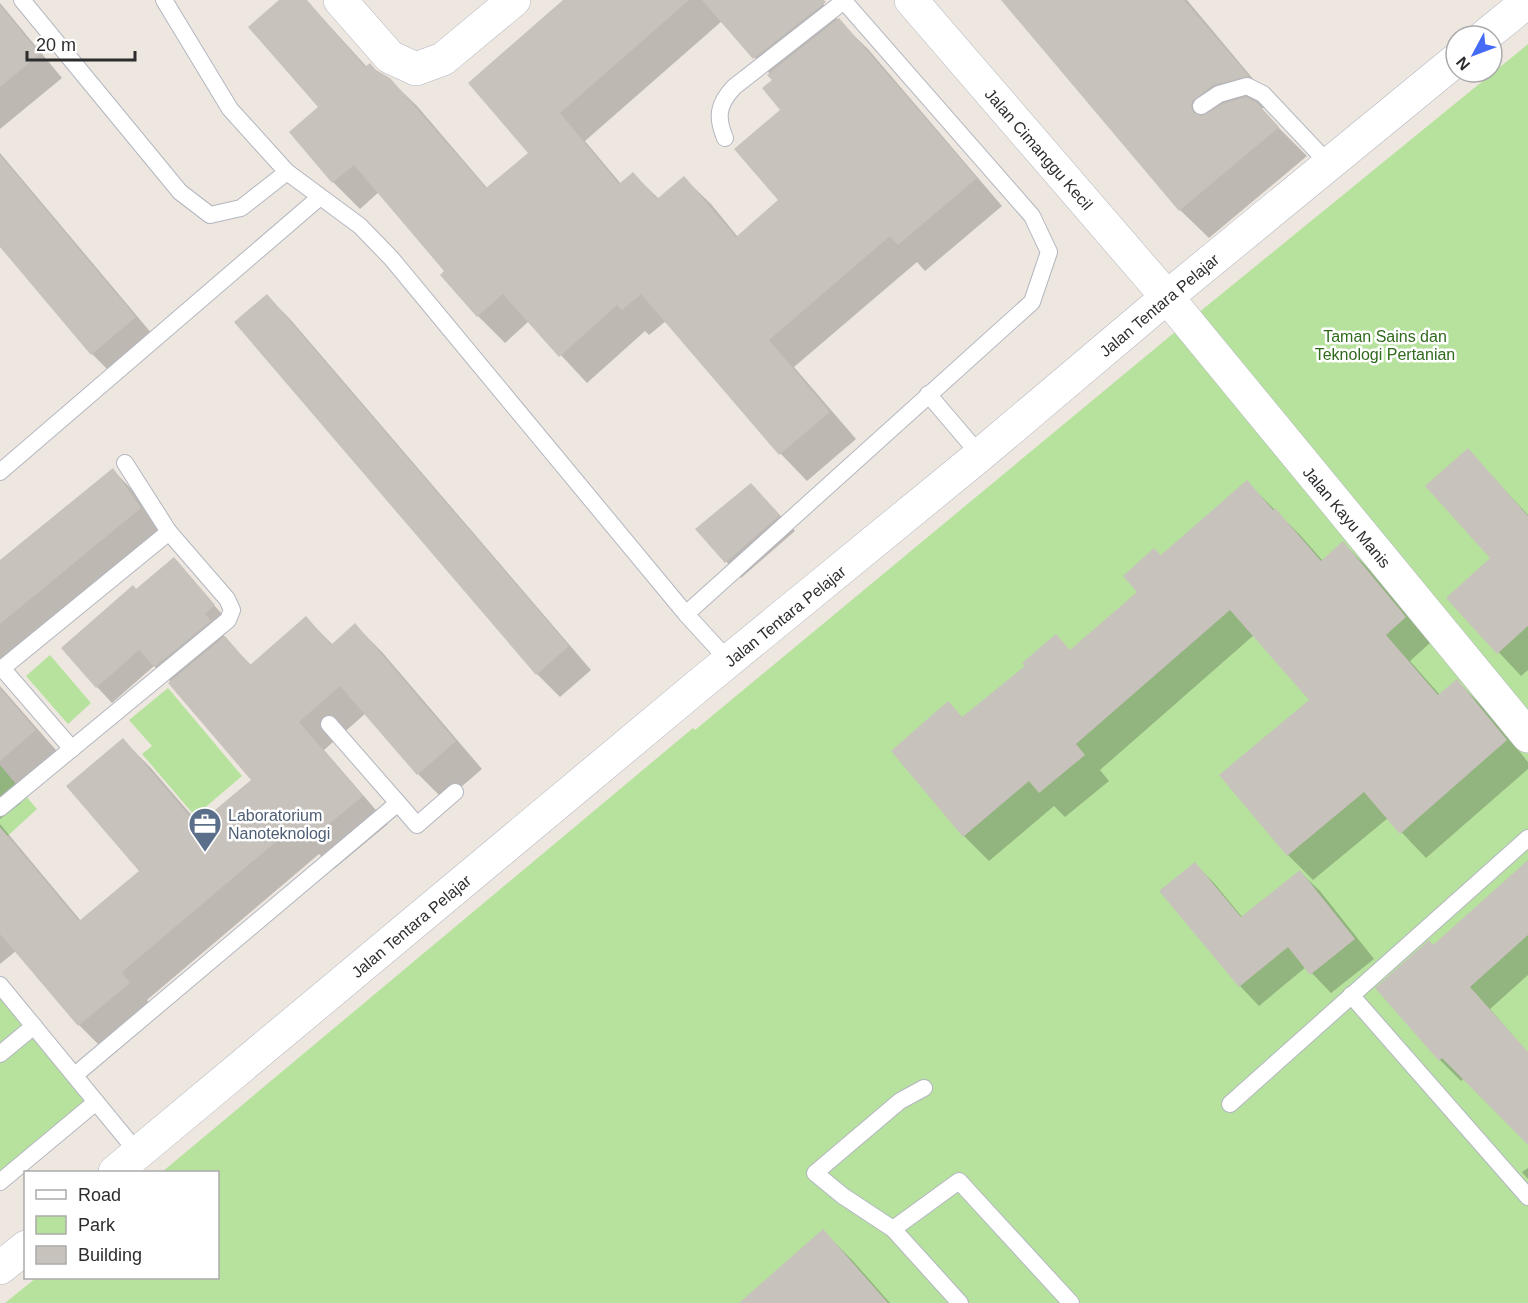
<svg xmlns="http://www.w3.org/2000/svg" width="1528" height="1303" viewBox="0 0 1528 1303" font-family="Arial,sans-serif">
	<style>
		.green { fill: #b7e29e }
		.shadow { fill: #0003; fill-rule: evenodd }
		.building { fill: #c7c2bb }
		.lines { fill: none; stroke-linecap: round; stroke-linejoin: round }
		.lane-casing { stroke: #b3b6c0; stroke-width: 18 }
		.street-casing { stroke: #b3b6c0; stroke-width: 34 }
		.secondary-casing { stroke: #b3b6c0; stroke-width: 34 }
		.lane { stroke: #fff; stroke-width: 16 }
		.street { stroke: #fff; stroke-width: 33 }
		.secondary { stroke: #fff; stroke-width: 33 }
		.labels { text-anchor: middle; stroke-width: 5; stroke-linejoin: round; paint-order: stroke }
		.street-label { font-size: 16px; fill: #2d2d2d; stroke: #fff }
		.park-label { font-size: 16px; fill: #2f6a1d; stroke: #fff }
		.service-label { font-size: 16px; fill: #4e5e75; stroke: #fff; text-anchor: start }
	</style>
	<rect width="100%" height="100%" fill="#eee7e0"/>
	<!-- green -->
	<g class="green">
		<path d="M1528,44v1259h-1523l31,-25h182v-106h-56l531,-444 2,2 486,-403z"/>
		<path d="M50,655l41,48 -23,21 -42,-48z"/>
		<path d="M168,688l74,88 -47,40 -53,-62 10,-8 -23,-26z"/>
		<path d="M0,765l37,44 -37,34z"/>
		<path d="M0,989l95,114 -95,80z"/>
	</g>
	<!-- shadow -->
	<g class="shadow">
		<path d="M281,0h25l61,67 22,12 28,27 71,83 43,-36 34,-153h255l21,23 27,26 134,157 -77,65 -8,-9 -123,105 62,72 -49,42 -26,-27 -115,-133 -17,14 -4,-4 -58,52 -58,-62 -24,22 -27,-27 -36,-41 4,-4 -67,-79 -19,17 -27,-27 -42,-50 29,-25zM722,21l48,53 13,36 -3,91 -42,36 -27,-33 -27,-26 -25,21 -26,-25 -12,10 -36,-43z"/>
		<path d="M1003,0h184l88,105 -15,4 47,47 -98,82 -29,-28z"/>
		<path d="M0,3l62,75 -62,51z"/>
		<path d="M0,153l158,188 -43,36 -23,-23 -92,-110z"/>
		<path d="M267,296l23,23 301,351 -31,27 -23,-23z"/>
		<path d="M1468,450l60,65v155l-7,6 -73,-78 44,-39z"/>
		<path d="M113,470l26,27 28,38 -167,138v-111z"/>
		<path d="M1247,482l53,53 23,26 20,-18 25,25 62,75 -20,18 30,34 17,-14 25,25 46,56v7l-102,89 -38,-40 -75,62 -25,-25 -66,-80 89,-74 -57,-66 -154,135 9,11 -44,36 -11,-11 -65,55 -25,-25 -16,-133 15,15 108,-67 68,-59 22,-35z"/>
		<path d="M751,485l44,46 -54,47 -44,-49z"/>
		<path d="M173,559l56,63 -10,8 6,7 -1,1 28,28 54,-48 27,27 22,-20 27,27 100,117 -37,32 -27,-27 -52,-61 -42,37 64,74 -54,45 -15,-15 -172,146 9,10 -50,42 -27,-27 -63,-74 -16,13v-140l81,97 60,-50 -18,-131 27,27 50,58 53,-45 -82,-98 -17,-16 -42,37 -15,-16 40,-96z"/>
		<path d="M0,686l62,71 -46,40 5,6 -21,16z"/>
		<path d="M1528,862v113l-38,34 38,44v90l-64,-65 -3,3 -21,-21 -6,-113z"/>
		<path d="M1195,864l19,19 29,35 57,-46 20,19 54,68 -43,34 -25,-26 -47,39 -19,-20z"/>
		<path d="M1528,1168v11l-6,-7z"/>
		<path d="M823,1231l30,30 37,42h-149z"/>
	</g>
	<!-- building -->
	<g class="building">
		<path d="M279,0h28l58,67 5,-4 6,7 14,8 96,110 42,-35 -60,-70 95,-83h126l-129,113 59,71 14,-12 24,27 27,-23 52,61 42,-37 -44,-51 46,-39 -18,-22 10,-8 -5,-5 72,-57 138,160 -79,67 -8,-9 -121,104 61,72 -51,43 -138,-161 -19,16 -5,-5 -58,52 -56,-63 -26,23 -37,-42 4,-4 -90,-106 -22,18 -43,-51 29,-25 -70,-80z"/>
		<path d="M702,0h122l2,2 -73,57z"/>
		<path d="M1001,0h183l65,76 -36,9 -21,16 -1,5 2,6 9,4 21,-12 23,-7 11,6 22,24 -100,84z"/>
		<path d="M0,5l40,49 -40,33z"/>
		<path d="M0,155l136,162 -45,38 -91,-108z"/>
		<path d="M267,294l302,352 -33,29 -302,-353z"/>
		<path d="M1468,448l60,68v110l-31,28 -51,-56 44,-40 -65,-72z"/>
		<path d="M113,468l28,40 -141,116v-64z"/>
		<path d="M1247,480l26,30 2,-2 46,53 22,-20 63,76 -20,18 52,60 19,-16 50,61 -107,94 -36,-42 -77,64 -68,-81 90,-75 -79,-90 -154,134 9,11 -46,38 -10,-12 -66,56 -72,-86 57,-50 14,16 63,-51 -3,-3 34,-29 14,16 67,-58 -14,-16 31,-28 7,7z"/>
		<path d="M751,483l29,32 -55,48 -30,-34z"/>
		<path d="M174,557l41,48 -10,9 6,7 -57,46 -15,-17 -43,38 -35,-40 72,-63 3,4z"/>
		<path d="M306,616l25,29 24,-22 101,118 -39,34 -77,-89 -41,36 64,74 -57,47 -14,-15 -170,144 8,11 -52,43 -78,-92v-107l79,94 60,-50 -73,-85 57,-48 74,87 54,-45 -83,-97 57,-47 25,29z"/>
		<path d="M0,688l36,42 -36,31z"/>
		<path d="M1528,860v75l-58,52 58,65v93l-86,-87 -3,3 -64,-73 54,-48 4,5z"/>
		<path d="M1195,862l46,55 59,-47 55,69 -45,36 -22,-28 -49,40 -80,-96z"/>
		<path d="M823,1229l65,74h-149z"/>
	</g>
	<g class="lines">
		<!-- lane casing -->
		<g class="lane-casing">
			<g id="lane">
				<path d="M22,0l158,192 30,23 31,-7 46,-36"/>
				<path d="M164,0l66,109 57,63 73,54 31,32 295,356 43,47"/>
				<path d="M1201,106l18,-12 28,-8 16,8 66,70"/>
				<path d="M725,138c-9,-21 -7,-34 9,-51l110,-86"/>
				<path d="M928,394l52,61"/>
				<path d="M125,463l44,69"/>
				<path d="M0,472l320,-275"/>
				<path d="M686,614l346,-312 17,-50 -17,-36 -189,-216"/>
				<path d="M2,668l70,81"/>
				<path d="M0,670l169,-138 58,67 5,11 -4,10 -228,188"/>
				<path d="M329,724l69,79"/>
				<path d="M0,985l138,168"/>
				<path d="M1351,995l177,202"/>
				<path d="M0,1054l34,-28"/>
				<path d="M75,1075l323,-272 19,22 38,-33"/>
				<path d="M924,1088l-24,13 -85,72 28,23 50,33 66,-48 112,122"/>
				<path d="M1230,1104l298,-266"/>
				<path d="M0,1182l96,-80"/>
				<path d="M893,1229l67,74"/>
			</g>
		</g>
		<!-- street casing -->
		<g class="street-casing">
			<g id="street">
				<path d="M340,0l50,57 26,12 27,-10 71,-59"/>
				<path d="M911,0l256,297 361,439"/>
			</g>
		</g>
		<!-- secondary casing -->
		<g class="secondary-casing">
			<g id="secondary">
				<path d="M1485,36l43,-35"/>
				<path d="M115,1172l590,-492 275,-225 187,-158 289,-237"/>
				<path d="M0,1268l26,-21"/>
			</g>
		</g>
		<!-- lane -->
		<use href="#lane" class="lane"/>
		<!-- street -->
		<use href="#street" class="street"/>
		<!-- secondary -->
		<use href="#secondary" class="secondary"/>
	</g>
	<!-- icons -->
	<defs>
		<g id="office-pin" transform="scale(1.725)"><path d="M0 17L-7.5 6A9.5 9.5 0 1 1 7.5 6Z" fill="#5c6f8a" stroke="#fff"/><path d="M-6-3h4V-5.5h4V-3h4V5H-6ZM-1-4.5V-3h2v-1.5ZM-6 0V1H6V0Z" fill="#fff"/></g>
	</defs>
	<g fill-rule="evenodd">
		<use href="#office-pin" x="205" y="824"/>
	</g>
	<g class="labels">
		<!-- street labels -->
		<g class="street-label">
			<text transform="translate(1039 149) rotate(49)" y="6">Jalan Cimanggu Kecil</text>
			<text transform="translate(1159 305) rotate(-40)" y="6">Jalan Tentara Pelajar</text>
			<text transform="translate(1347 517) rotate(50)" y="6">Jalan Kayu Manis</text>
			<text transform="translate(785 616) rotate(-39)" y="6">Jalan Tentara Pelajar</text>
			<text transform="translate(411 926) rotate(-40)" y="6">Jalan Tentara Pelajar</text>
		</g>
		<!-- park labels -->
		<g class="park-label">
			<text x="1385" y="342">Taman Sains dan<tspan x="1385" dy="18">Teknologi Pertanian</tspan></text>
		</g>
		<!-- service labels -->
		<g class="service-label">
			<text x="228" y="821">Laboratorium<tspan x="228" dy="18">Nanoteknologi</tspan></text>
		</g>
	</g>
	<!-- legend -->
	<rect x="24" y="1171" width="195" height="108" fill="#ffffff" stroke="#ababab" stroke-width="1.5"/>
	<rect x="36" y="1190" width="30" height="9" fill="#ffffff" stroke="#ababab" stroke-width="1.5"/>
	<text x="78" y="1201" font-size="18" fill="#2d2d2d">Road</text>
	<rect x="36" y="1216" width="30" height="18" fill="#b7e29e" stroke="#ababab" stroke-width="1.5"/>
	<text x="78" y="1231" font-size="18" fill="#2d2d2d">Park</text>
	<rect x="36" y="1246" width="30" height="18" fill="#c7c2bb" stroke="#ababab" stroke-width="1.5"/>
	<text x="78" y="1261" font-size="18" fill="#2d2d2d">Building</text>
	<!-- north arrow -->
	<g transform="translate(1474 54) rotate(229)"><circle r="28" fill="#ffffff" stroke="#ababab" stroke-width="1.5"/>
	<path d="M0-4.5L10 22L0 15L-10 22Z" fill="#456af6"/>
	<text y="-9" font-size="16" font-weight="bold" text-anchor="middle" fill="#2d2d2d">N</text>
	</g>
	<!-- scale -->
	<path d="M27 51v9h108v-9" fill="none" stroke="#2d2d2d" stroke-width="3"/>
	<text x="36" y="51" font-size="18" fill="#2d2d2d" stroke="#ffffff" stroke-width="4.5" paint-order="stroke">20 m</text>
</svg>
